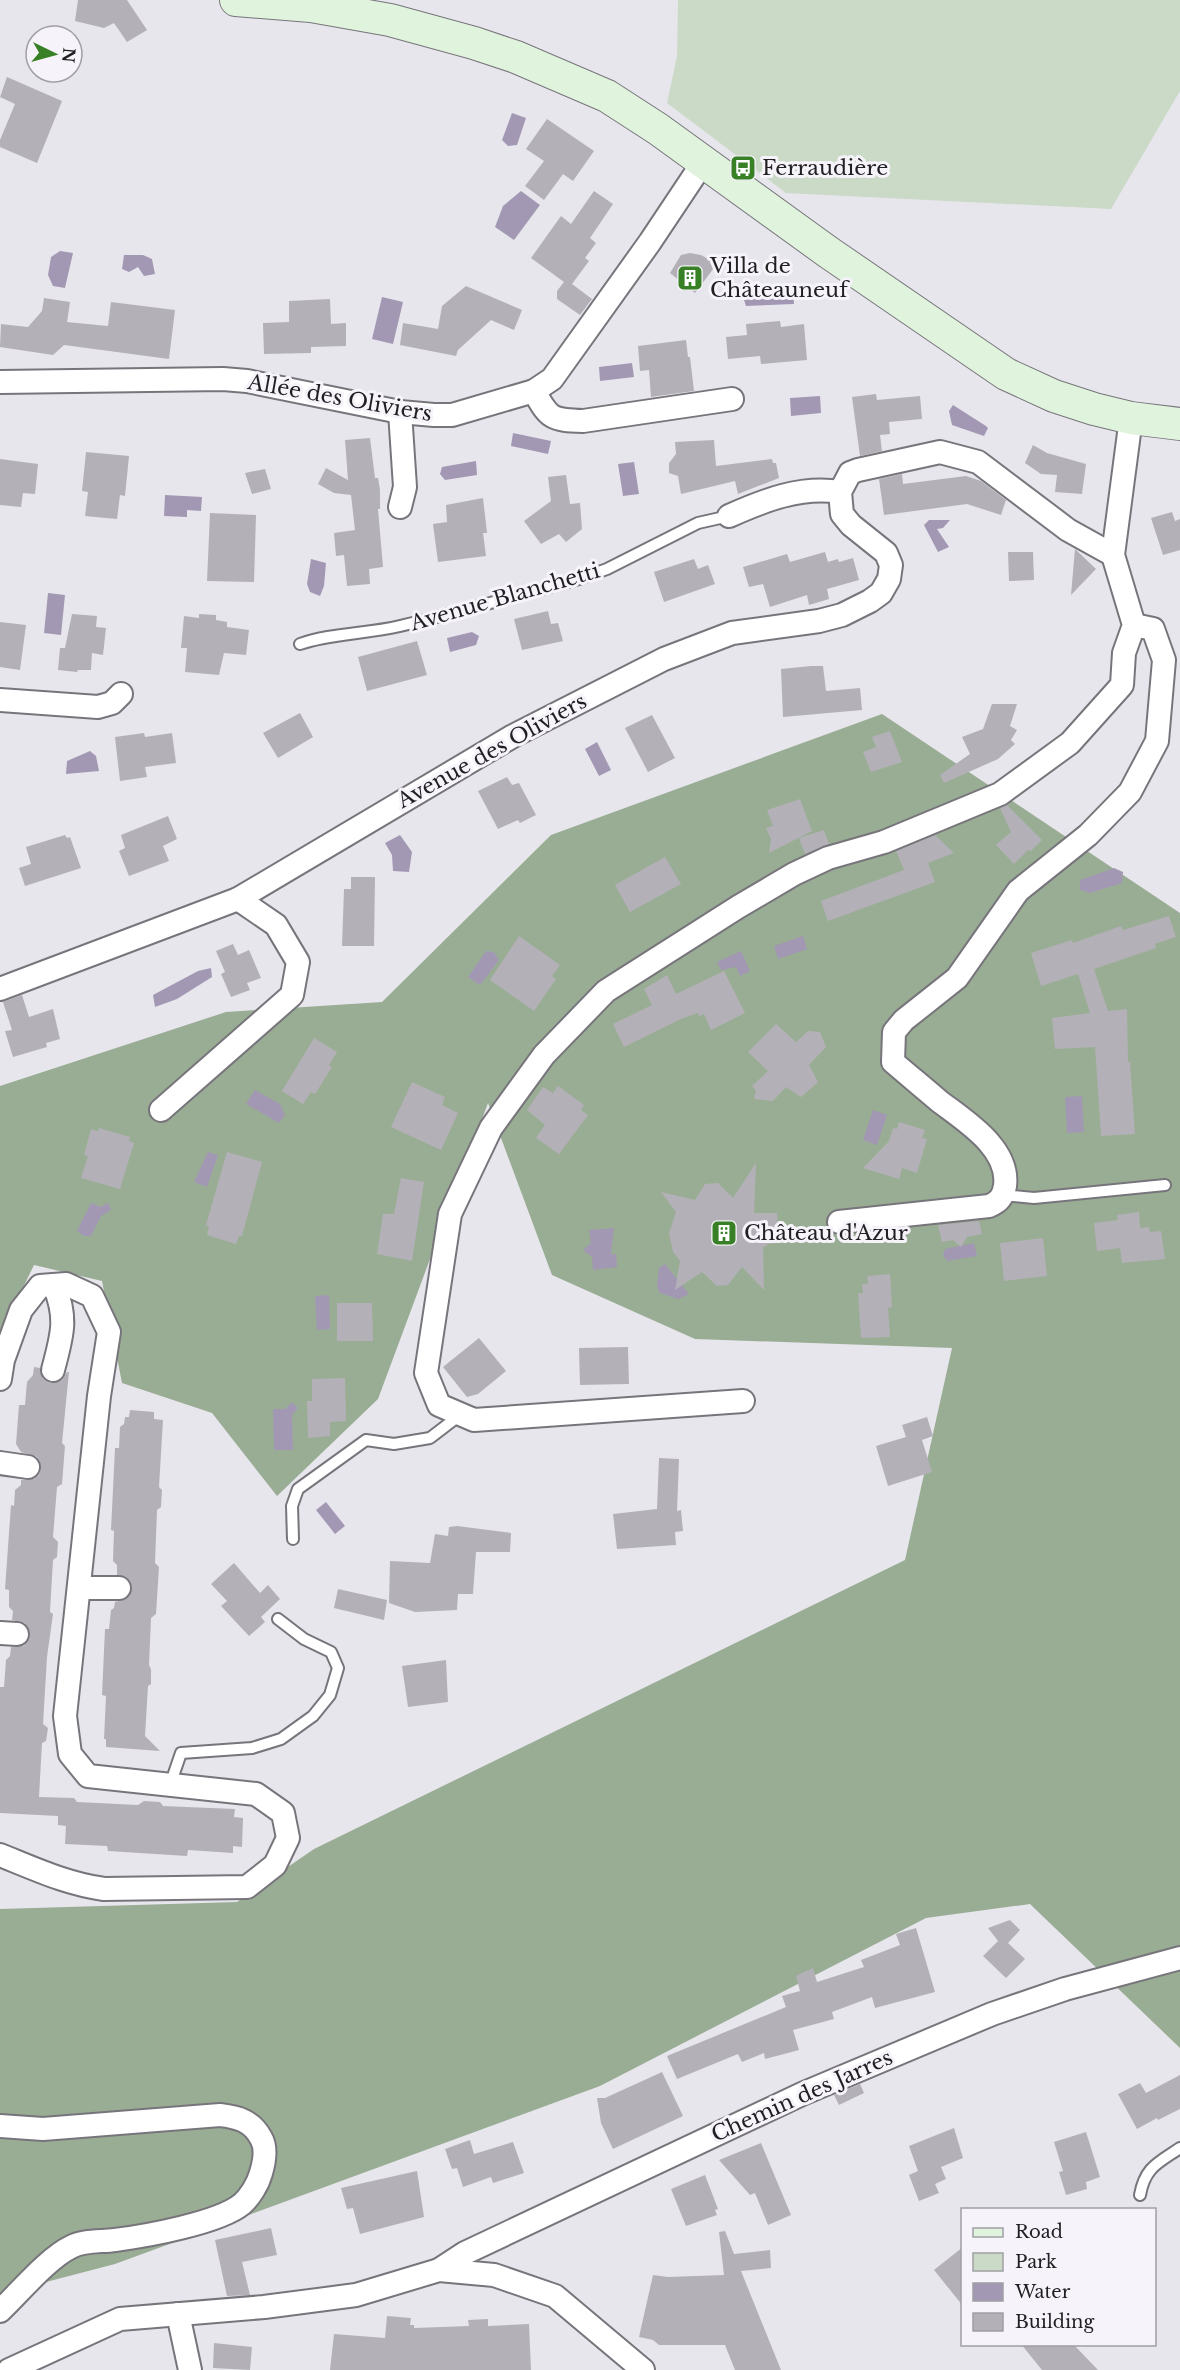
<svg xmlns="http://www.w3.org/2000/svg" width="1180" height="2370" viewBox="0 0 1180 2370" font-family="'Libre Baskerville',serif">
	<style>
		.green { fill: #cadac7 }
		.forest { fill: #99ad94 }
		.water { fill: #a298b4 }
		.building { fill: #b3b1b7 }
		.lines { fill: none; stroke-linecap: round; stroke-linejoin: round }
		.lane-casing { stroke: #77757b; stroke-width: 14 }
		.street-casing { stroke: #77757b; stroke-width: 26 }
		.secondary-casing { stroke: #77757b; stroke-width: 34 }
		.lane { stroke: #fff; stroke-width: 10 }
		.street { stroke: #fff; stroke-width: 22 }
		.secondary { stroke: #e0f3dc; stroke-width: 32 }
		.labels { text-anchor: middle; stroke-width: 6; stroke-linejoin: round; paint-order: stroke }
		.poi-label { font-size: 21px; fill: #201f22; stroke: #f6f4fa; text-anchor: start }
		.street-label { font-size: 21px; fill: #201f22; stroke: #f6f4fa }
	</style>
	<rect width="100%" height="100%" fill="#e8e6ed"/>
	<!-- green -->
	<path class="green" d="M678,0h502v91l-69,118 -325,-16 -119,-90 10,-47z"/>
	<!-- forest -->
	<path class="forest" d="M882,714l298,199v1135l-150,-144 -104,14 -326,168 -485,178 -115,30v-385l237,-7 77,-53 591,-289 47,-212 -257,-9 -143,-64 -64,-172 -110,296 -101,97 -65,-83 -90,-30 -20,-102 -68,-16 -34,70v-249l226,-74 156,-10 169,-167z"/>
	<!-- water -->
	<g class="water">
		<path d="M512,113l14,5 -9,27 -9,1 -6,-6z"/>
		<path d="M521,191l19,14 -26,35 -19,-13 8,-21z"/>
		<path d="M60,251l13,2 -8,35 -12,-2 -5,-11 3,-18z"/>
		<path d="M124,255h19l9,4 3,15 -11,2 -6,-9 -9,5 -7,-3z"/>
		<path d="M793,289l1,15 -48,2 -3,-9 9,-4z"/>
		<path d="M382,297l21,5 -10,42 -21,-5z"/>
		<path d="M632,363l2,14 -34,4 -1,-14z"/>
		<path d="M820,396l1,17 -30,3 -1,-18z"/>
		<path d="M953,405l33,21 2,2 -4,8 -32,-11 -3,-14z"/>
		<path d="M513,433l38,8 -3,13 -37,-8z"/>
		<path d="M476,461l1,14 -32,5 -5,-6 2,-7z"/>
		<path d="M634,462l5,32 -16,2 -5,-32z"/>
		<path d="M165,495l37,2 -1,14 -14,-1v7l-23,-1z"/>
		<path d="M929,520h21l-7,8 -6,1 12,18 -11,5 -14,-27z"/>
		<path d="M311,559l15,4 -2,23 -4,10 -10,-4 -3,-8z"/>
		<path d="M48,593l17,2 -4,40 -17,-2z"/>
		<path d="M472,632l7,4 -3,9 -26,7 -3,-14z"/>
		<path d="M597,742l14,28 -12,6 -14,-27z"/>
		<path d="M90,751l6,5 3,15 -33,3 1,-13z"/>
		<path d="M400,835l12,17 -3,20 -16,-1 -1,-16 -7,-12z"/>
		<path d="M1114,868l9,4 -1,11 -32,10 -10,-3v-10z"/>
		<path d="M803,936l4,13 -29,10 -4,-13z"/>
		<path d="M486,951l8,1 5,8 -19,25 -12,-8z"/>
		<path d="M741,951l9,20 -10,5 -4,-9 -15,3 -4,-8z"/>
		<path d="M211,968l1,9 -35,22 -22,8 -2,-12 45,-24z"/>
		<path d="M255,1090l25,14 5,11 -6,8 -33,-19z"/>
		<path d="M1082,1096l2,36 -17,1 -2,-36z"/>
		<path d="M873,1110l14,5 -10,30 -14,-5z"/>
		<path d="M208,1152l10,3 -11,32 -13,-5z"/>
		<path d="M91,1203l10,4 7,-4 3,7 -10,6 -10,20h-7l-7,-5z"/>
		<path d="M614,1228l-3,26h5l1,13 -24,3 -1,-13 -9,-7 8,-7 -2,-13z"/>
		<path d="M974,1243l3,13 -30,5 -4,-6 2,-6z"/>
		<path d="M665,1264l24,30 -11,5 -18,-6 -3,-6 2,-19z"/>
		<path d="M329,1295l1,34 -13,1 -2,-34z"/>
		<path d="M292,1402l6,6 -6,7 1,35h-19l-1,-41h12z"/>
		<path d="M326,1502l19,24 -10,8 -19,-24z"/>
	</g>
	<!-- building -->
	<g class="building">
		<path d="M78,0h49l20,30 -20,12 -13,-19 -10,5 -29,-7z"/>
		<path d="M7,77l55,24 -25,62 -37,-16v-7l15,-36 -15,-7z"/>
		<path d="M547,119l47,32 -21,30 -10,-7 -19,26 -19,-14 19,-25 -18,-12z"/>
		<path d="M594,191l19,13 -23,34 6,5 -11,15 4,3 -17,23 20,15 -12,16 -23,-16v-8l7,-9 -33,-24 30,-42 10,8z"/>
		<path d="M690,253l11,2 16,9 -22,29 -25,-20 11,-18z"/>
		<path d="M466,286l56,24 -8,20 -23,-10 -33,30 -2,6 -56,-11 3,-22 35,6 4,-23z"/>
		<path d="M44,298l26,4 -3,20 41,4 3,-24 64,8 -6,49 -105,-14 -11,10 -53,-8 1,-23 27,3 14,-16z"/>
		<path d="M330,299l1,25 15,-1v23l-35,1v6l-47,1 -1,-31 26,-1v-21z"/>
		<path d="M780,321l1,6 23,-3 3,36 -46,4 -1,-8 -32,3 -2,-22 21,-2 -1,-11z"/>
		<path d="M686,340l2,17h2l4,34 -43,6 -2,-27 -9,1 -2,-25z"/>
		<path d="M876,394l1,6 43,-4 2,23 -33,3 1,12 -10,1 2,16 -22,5 -8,-59z"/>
		<path d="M370,438l5,40h3l2,12v19h-2l5,58 -14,2 1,15 -23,2 -3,-31 -8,1 -2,-23 21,-3 -4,-35 -17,-2 -16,-9 8,-16 22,12 -3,-40z"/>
		<path d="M714,440l2,26 56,-7 1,4h3l3,15 -41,16 -3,-13 -54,13 -3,-18 -9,-3v-10l7,-9 -1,-12z"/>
		<path d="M1033,445l14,8 39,11 -4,30 -27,-2 2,-17 -16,-1 -16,-11z"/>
		<path d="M86,452l43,4 -4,40 -5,-1 -3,24 -32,-3 3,-24 -6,-1z"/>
		<path d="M0,459l38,5 -3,30 -12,-1 -2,14 -21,-2z"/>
		<path d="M265,469l6,20 -19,5 -7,-21z"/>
		<path d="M902,474l1,10 63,-8 15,5 25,19 -5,15 -34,-11 -83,11 -5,-36z"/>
		<path d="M566,475l4,29 10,-1 2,26 -16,13 -7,-8 -18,10 -17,-23 27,-20 -3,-24z"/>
		<path d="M483,498l4,35h-4l3,23 -48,6 -5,-38 14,-2 -1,-17z"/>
		<path d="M1172,512l3,9 5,-2v31l-17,5 -12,-37z"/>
		<path d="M210,513l46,2 -2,67 -47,-1z"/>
		<path d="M1075,549l21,20 -25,26z"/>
		<path d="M825,552l3,10 10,-3 1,3 14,-4 6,22 -32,9 2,10 -20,6 -2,-10 -37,12 -7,-23 -14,3 -6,-20 44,-13 3,8z"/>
		<path d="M1008,552h25l1,28 -25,1z"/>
		<path d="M694,559l4,10 10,-4 7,19 -51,18 -10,-30z"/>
		<path d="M548,611l3,13 7,-1 5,18 -41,9 -8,-31z"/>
		<path d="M72,614l25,2 -1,11 10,1 -3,27 -11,-2 -1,17h-13l-1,2 -19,-2 2,-22h5z"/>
		<path d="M199,614l17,1v5l11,2v5l22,3 -3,25 -22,-2 -5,22 -34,-3 2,-24h-6l3,-32 15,2z"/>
		<path d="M0,622l26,3 -6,45 -20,-3z"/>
		<path d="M417,641l10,34 -60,16 -9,-34z"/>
		<path d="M811,666h12l3,25 34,-3 2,22 -79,7 -2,-48z"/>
		<path d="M992,704h25l-7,22 7,4 -6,10 4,4 -17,15 -54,24 -4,-8 30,-21 -8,-17 21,-8z"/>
		<path d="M300,713l13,24 -35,21 -15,-25z"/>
		<path d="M652,715l23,43 -27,14 -23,-44z"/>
		<path d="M890,731l12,31 -31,10 -8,-20 13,-5 -4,-10z"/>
		<path d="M144,733l1,4 27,-4 4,30 -31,4 2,10 -27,4 -5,-44z"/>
		<path d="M507,777l5,8 7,-2 17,32 -16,8 -2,-3 -20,9 -20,-38z"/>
		<path d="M800,799l12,32 -43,22 2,-14 -5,-11 7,-2 -6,-16z"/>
		<path d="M1007,805l35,35 -11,11 -3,-1 -14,14 -18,-19 15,-13 -11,-24z"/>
		<path d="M168,816l9,23 -14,7 6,15 -40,15 -10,-25 6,-3 -4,-13z"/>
		<path d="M824,830l5,14 -24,10 -6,-16z"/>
		<path d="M65,835l2,3 3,-1 11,31 -56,18 -6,-18 12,-4 -5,-17z"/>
		<path d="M935,835l19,18 -26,10 7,19 -107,39 -7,-20 83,-31 -8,-19z"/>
		<path d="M665,857l16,27 -51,28 -15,-27z"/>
		<path d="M351,877h24l-1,69h-32l2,-57h7z"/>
		<path d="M1169,916l7,21 -21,7 1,4 -62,21 14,42 19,-2 1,53h2l5,72 -34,2 -6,-89 -40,2 -3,-31 38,-5 -12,-39 -37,12 -10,-33 41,-13 1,3 48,-17 2,4z"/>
		<path d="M519,936l41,29 -8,11 4,3 -22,32 -44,-31z"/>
		<path d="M233,944l5,11 11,-5 12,28 -14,5 3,7 -19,7 -10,-23 4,-2 -9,-21z"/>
		<path d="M724,971l21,42 -34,17 -7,-16 -5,2 -1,-3 -15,5 -59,29 -11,-23 39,-19 -8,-16 23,-14 9,19z"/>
		<path d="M22,995l7,22 24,-8 7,30 -14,4 1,4 -34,10 -8,-26 7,-1 -9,-28z"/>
		<path d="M776,1024l20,18 12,-11 12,1 6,15 -17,18 9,17 -17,15 -15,-10 -13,14 -19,-2 2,-8 -4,-5 16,-15 -20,-19z"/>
		<path d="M314,1038l23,14 -8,13 3,2 -17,27 -4,-2 -8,12 -21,-13z"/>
		<path d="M412,1082l33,15 -3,8 16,8 -17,37 -50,-23z"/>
		<path d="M558,1086l26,19 -3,5 7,5 -29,39 -23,-16 9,-13 -18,-15 16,-23 10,6z"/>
		<path d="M899,1122l26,8 -3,8 5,1 -10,34 -15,-5 -3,11 -36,-11 26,-27 4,-13 4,1z"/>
		<path d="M99,1128l31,9 -1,4 5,2 -14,46 -39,-11 7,-22 -4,-1 7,-26 7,2z"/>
		<path d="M227,1152l35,10 -20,74h-3l-3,8 -29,-9 2,-8 -3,-2z"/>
		<path d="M756,1163l-2,50h23l2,30 -12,1v2l-4,1 1,43 -22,-23 -14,18 -11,1 -15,-14 -27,18 5,-29 -7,-9 -4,-19 7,-21 -15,-20 34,8 10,-16 13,-1 15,15z"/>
		<path d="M401,1178l23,4 -12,79 -35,-7 6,-40h11z"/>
		<path d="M1139,1212l1,16 9,-1 1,5 11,-1 4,28 -43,4 -2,-15 -23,3 -3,-28 24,-3 -1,-5z"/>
		<path d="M979,1221l3,13 -15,3 -6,10 -8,-7 -11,2 -4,-17z"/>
		<path d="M1043,1238l4,38 -43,5 -4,-38z"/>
		<path d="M890,1274l2,33 -4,1 2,29 -29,1 -3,-45h5l-1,-9h6l-1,-8z"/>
		<path d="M337,1303h35l1,38h-36z"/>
		<path d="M479,1338l27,33 -28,23 -11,3 -24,-30z"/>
		<path d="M628,1347l1,37 -49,1 -1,-37z"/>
		<path d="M34,1367l6,1 3,11 7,4 12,-3 5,-8h2l-7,71 3,3 -3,38 -5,3 -4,50 5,5 -1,15 -4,3 -3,52 3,2 -6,43 -4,67 5,4 -2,13 -4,2 -3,54 35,1 3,4 61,3 6,-4 16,1 3,4 72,3 -1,8 9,1 -1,29 -9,-1v7l-45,-3 -1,6 -79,-5 -1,-5 -42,-2 1,-18 -8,-1v-9l-58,-3v-126h4l2,-27 4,-4 1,-9 13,-1 6,-11 -1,-6 -4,-6 -13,-3 1,-9 -4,-4v-17l-4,-1 6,-84 3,1 1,-16 6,-5v-5l13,-1 5,-4 2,-7 -4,-11 -16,-5 -5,-8 3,-39h6l2,-23 6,-7z"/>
		<path d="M345,1378l1,43 -16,1v14l-22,2 -1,-37h5v-22z"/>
		<path d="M130,1410l24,2v7l9,1 -4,67 3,3 -1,17 -4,3 -2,53 4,4 -3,47 -5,4 -2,47 2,4v15l-3,2 -3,50 15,15 -54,-4v-8h-2l2,-43 -4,-1 3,-66h4l2,-19 3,-2 1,-6 11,-3 6,-10 -1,-7 -5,-5 -9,-2v-10l-4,-4 1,-30 -3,-1 4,-82h4l1,-21 4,-3 1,-7h4z"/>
		<path d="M927,1417l6,19 -11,4 10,32 -44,14 -12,-40 30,-9 -4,-12z"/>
		<path d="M659,1458l20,1 -2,52 4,-1 2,21 -8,1 1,13 -59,4 -4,-35 44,-5z"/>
		<path d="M457,1526l54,7 -1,19h-34l-3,42h-15l-1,16 -42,2 -26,-9 1,-42 40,2 5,-29 13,2 1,-9z"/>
		<path d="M234,1563l26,30 8,-8 12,14 -19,18 4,5 -16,14 -28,-30 6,-5 -16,-17z"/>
		<path d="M338,1589l49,11 -3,20 -50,-12z"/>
		<path d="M446,1660l2,42 -40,5 -6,-41z"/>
		<path d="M1010,1920l10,10 -12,13 17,16 -19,19 -23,-22 15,-15 -10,-13z"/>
		<path d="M916,1928l19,64 -60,16 -3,-11 -40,15 2,7 -41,11 6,20 -34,9 -1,-6 -22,9 -4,-8 -61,25 -10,-23 119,-49 -4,-11 18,-5 -4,-15 17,-8 4,14 47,-15 -3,-7 39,-15 -4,-11z"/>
		<path d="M662,2072l21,44 -70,33 -12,-26 -4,-25h8z"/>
		<path d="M1180,2075v34l-22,11 -1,-2 -20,11 -19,-35 22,-11 6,10z"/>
		<path d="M860,2084l4,9 -25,12 -5,-10z"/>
		<path d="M954,2128l9,30 -22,9 5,12 -11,5 4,9 -20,8 -10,-26 9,-4 -9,-25z"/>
		<path d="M1086,2132l14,45 -14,5 1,7 -21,6 -7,-23 4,-1 -9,-29z"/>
		<path d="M470,2140l4,14 39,-12 11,31 -31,10 -2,-6 -28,10 -6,-19 -5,1 -7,-20z"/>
		<path d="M761,2143l30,72 -23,10 -13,-32 -5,2 -31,-35z"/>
		<path d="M417,2171l7,46 -64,17 -7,-26 -6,1 -6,-21z"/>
		<path d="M705,2175l13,34 -3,1 2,5 -31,11 -15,-37z"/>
		<path d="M271,2228l6,27 -35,7 8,33 -23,1 -12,-56z"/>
		<path d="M725,2231l9,23 36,-4 1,18 -30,3 40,99h-46l-10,-25h-66l-6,-5 -14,-3 14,-62 15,2 56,-2 -5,-43z"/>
		<path d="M963,2247v59l-29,-36z"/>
		<path d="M387,2316l24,2 -1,7h4v3l55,-2 -1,-6 20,-1v7l41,-2 2,46h-201l4,-36 51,4z"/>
		<path d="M214,2343l38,4 -2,23 -37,-2z"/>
		<path d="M1021,2344h52l25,26h-56z"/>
	</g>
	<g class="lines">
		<!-- lane casing -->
		<g class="lane-casing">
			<g id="lane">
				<path d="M300,644c31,-11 67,-10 100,-18 60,-14 119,-31 179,-47l28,-10 91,-46 31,-7"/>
				<path d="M1003,1195l31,3 131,-13"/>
				<path d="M293,1539l-1,-33 6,-17 68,-49 28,4 36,-6 30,-23"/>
				<path d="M170,1785l11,-32 71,-5 29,-9 32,-23 17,-21 8,-27 -7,-16 -27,-13 -26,-20"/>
				<path d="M1140,2195c5,-28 18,-32 40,-47"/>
			</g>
		</g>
		<!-- street casing -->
		<g class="street-casing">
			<g id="street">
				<path d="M0,382l223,-3 24,2 153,31 34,3h18l82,-24 18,-12 98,-137 54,-81"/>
				<path d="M534,391c15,28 18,29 49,30l149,-22"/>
				<path d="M400,507l5,-20 -5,-75"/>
				<path d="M729,516c36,-16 71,-30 111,-24"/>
				<path d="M0,700l98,7 14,-4 9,-9"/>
				<path d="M0,989l238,-90 275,-163 151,-77 68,-26 87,-12 23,-6 28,-14 11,-8 8,-14 2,-14 -5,-12 -35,-28 -9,-11 -2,-22 10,-19 8,-3 82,-18 38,10 90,68 45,25"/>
				<path d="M161,1110l131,-115 6,-33 -22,-37 -38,-26"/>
				<path d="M839,1222l150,-16c10,-4 14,-9 16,-20 5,-38 -40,-65 -66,-85 -15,-13 -31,-26 -46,-39l1,-30 10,-12 53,-42 61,-87 70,-56 42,-43 27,-51 7,-81 -11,-31 -19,-4"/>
				<path d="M53,1370c9,-35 15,-51 1,-85"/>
				<path d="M0,1379l3,-19 18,-50 19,-24 26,-2 26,12 17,36 -10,64 -34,320 5,38 18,22 168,18 27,19 5,25 -13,27 -28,22 -143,2c-37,-5 -69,-20 -104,-34"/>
				<path d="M743,1401l-269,19 -35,-15 -13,-32 24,-159 41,-86 53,-73 62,-64 132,-84 56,-33 34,-16 56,-16 116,-48 70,-51 52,-58 2,-32 10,-28 -21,-70 18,-137"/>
				<path d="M0,1463l28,4"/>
				<path d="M79,1588h40"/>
				<path d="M0,1633l17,1"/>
				<path d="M0,2126l43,3 177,-14c18,2 32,6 41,23 6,10 3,25 0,35 -3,11 -11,24 -19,31 -23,19 -96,32 -127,36 -14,2 -31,0 -44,7 -23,11 -52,46 -71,64"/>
				<path d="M439,2270l26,-17 337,-159 190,-80 73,-25 115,-31"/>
				<path d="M178,2314l12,56"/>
				<path d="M9,2370l111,-51 144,-12 92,-12 83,-25 55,5 61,21 88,74"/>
			</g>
		</g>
		<!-- secondary casing -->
		<g class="secondary-casing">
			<path id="secondary" d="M236,0l75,6 79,14 84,23 42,14 91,39 51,33 170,123 178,122 48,22 40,13 37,9 49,6"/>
		</g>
		<!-- lane -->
		<use href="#lane" class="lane"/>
		<!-- street -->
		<use href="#street" class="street"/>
		<!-- secondary -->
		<use href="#secondary" class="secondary"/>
	</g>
	<!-- icons -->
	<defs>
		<g id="bus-square" transform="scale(1.35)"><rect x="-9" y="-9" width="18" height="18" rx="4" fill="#388025" stroke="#f6f4fa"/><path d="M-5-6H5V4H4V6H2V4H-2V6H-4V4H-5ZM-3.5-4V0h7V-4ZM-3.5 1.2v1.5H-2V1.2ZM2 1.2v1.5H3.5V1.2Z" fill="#fff"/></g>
		<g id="building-square" transform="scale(1.35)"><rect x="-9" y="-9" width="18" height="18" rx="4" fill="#388025" stroke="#f6f4fa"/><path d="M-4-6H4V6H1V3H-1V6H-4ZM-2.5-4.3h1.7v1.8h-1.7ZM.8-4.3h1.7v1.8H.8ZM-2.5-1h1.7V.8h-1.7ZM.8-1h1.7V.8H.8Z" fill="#fff"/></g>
	</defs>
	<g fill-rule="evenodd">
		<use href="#bus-square" x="743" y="168"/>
		<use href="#building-square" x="690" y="278"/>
		<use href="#building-square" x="724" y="1233"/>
	</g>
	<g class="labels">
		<!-- poi labels -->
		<g class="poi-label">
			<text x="762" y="175">Ferraudière</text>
			<text x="710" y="273">Villa de<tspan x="710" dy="24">Châteauneuf</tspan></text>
			<text x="744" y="1240">Château d'Azur</text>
		</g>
		<!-- street labels -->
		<g class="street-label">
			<text transform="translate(340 398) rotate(10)" y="7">Allée des Oliviers</text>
			<text transform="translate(505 597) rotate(-16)" y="7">Avenue Blanchetti</text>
			<text transform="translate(492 751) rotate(-29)" y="7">Avenue des Oliviers</text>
			<text transform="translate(802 2096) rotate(-24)" y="7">Chemin des Jarres</text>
		</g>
	</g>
	<!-- legend -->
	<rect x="961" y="2208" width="195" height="138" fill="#f6f4fa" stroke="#a09fa4" stroke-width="1.5"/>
	<rect x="973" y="2228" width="30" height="9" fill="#e0f3dc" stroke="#a09fa4" stroke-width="1.5"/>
	<text x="1015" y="2238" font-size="18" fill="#201f22">Road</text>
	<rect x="973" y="2253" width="30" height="18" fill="#cadac7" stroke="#a09fa4" stroke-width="1.5"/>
	<text x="1015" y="2268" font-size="18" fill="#201f22">Park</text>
	<rect x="973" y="2283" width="30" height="18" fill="#a298b4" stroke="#a09fa4" stroke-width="1.5"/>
	<text x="1015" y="2298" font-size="18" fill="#201f22">Water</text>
	<rect x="973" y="2313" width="30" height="18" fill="#b3b1b7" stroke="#a09fa4" stroke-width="1.5"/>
	<text x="1015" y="2328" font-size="18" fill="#201f22">Building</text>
	<!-- north arrow -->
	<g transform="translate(54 54) rotate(95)"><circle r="28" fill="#f6f4fa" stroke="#a09fa4" stroke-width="1.5"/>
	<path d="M0-4.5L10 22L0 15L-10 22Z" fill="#388025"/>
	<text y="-9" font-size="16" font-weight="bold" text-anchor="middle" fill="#201f22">N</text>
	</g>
</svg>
